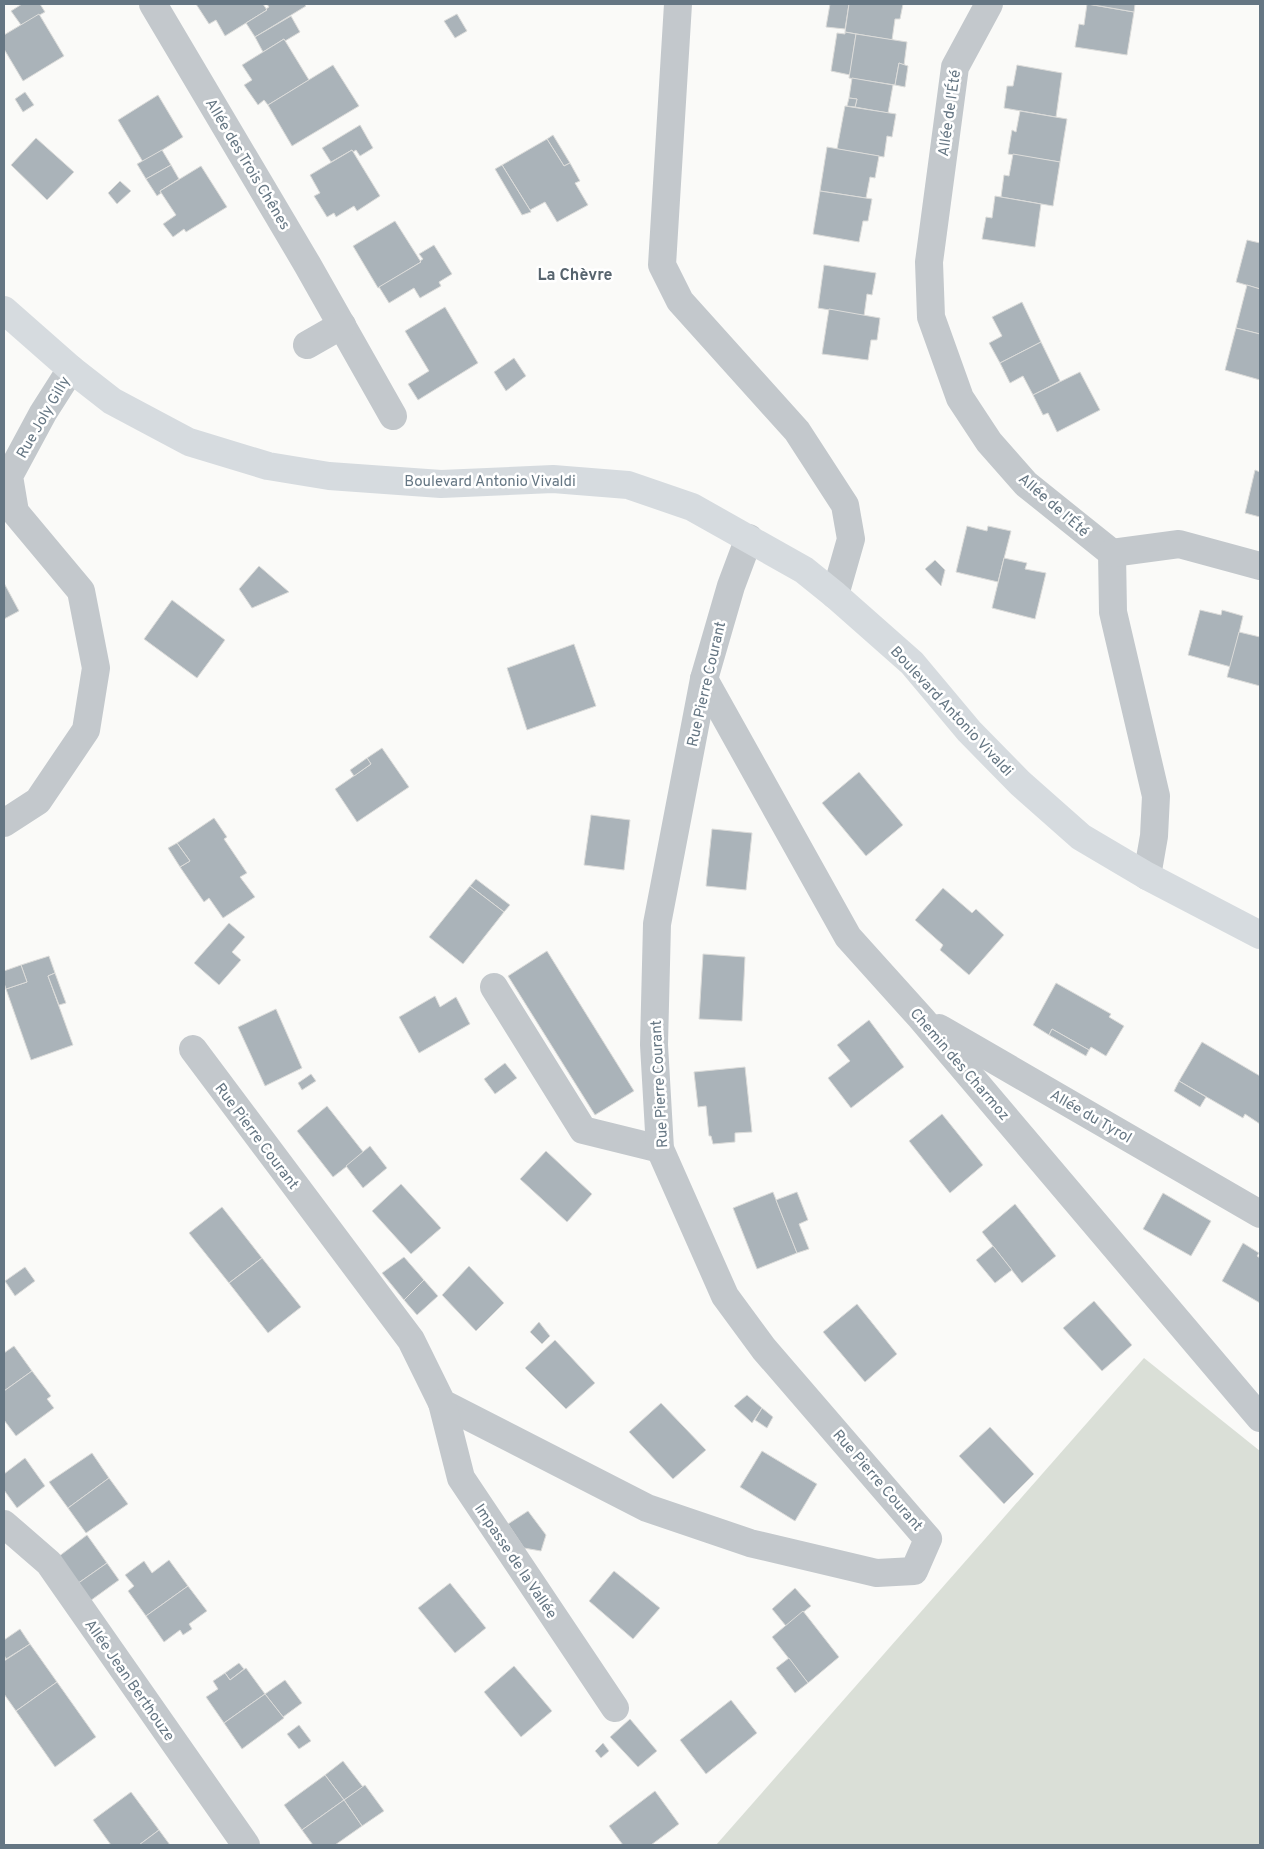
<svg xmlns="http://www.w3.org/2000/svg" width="1264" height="1849" viewBox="0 0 1264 1849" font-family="Overpass,sans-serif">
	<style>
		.green { fill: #dadfd7 }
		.building { fill: #aab3b9; stroke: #dcdcda }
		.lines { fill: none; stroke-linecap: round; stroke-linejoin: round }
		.street { stroke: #c3c8cc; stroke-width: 28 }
		.secondary { stroke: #d6dbdf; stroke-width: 28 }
		.labels { text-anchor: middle; stroke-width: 5; stroke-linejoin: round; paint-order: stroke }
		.street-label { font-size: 15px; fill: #657683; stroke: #fff }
		.neighbourhood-label { font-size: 16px; font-weight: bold; fill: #57646e; stroke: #fff }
	</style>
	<rect width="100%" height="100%" fill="#fafaf8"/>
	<!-- green -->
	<path class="green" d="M1144,1358l116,93v394h-544z"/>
	<!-- building -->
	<g class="building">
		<path d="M22,4h18l5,8 -24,13 -10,-14z"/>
		<path d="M196,4h67l4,6 -42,26 -9,-16 -7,4z"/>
		<path d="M267,4h37l2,2 -51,31 -9,-14 21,-13 -1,-1 3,-2z"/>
		<path d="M830,4h19l-4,25 -19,-2z"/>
		<path d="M849,4h54l-3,15h-5l-3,21 -47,-8z"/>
		<path d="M1087,4l47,8 -7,43 -52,-8 4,-23 5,1z"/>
		<path d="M1088,4h47l-1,8z"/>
		<path d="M39,14l25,42 -41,25 -19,-32v-14z"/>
		<path d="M457,14l10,17 -12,7 -11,-17z"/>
		<path d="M291,16l9,16 -15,9 -1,-2 -21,13 -8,-15z"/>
		<path d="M845,32l11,2 -6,41 -19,-4 6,-38 8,1z"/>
		<path d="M856,34l51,8 -3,23 -5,-2 -4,22 -46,-7z"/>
		<path d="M284,39l25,41 -41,25 -4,-5 -6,5 -14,-20 8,-5 -10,-15z"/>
		<path d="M899,63l9,3 -3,21 -10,-2z"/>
		<path d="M333,65l26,41 -67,40 -24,-41z"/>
		<path d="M1017,65l45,8 -6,44 -52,-9 3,-22h6z"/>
		<path d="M852,78l41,7 -5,28 -33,-6 2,-8 -8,-1z"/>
		<path d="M25,92l9,13 -11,7 -8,-13z"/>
		<path d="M158,95l25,42 -40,25 -25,-42z"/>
		<path d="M849,98l8,1 -2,8 -8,-1z"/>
		<path d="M845,106l51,8 -4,23 -5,-1 -3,21 -47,-8z"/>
		<path d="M1020,111l47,8 -7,43 -52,-8 4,-24 4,2z"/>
		<path d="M360,125l13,23 -13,8 -4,-6 -3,2 -1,-2 -21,12 -9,-14z"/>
		<path d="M553,135l17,28 -6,3 -17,-27z"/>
		<path d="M36,138l38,34 -27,28 -36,-35z"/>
		<path d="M547,139l17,27 6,-3 10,18 -5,2 13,22 -31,17 -12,-20 -15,8 -28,-45z"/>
		<path d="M827,147l52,9 -4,22 -5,-1 -4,21 -46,-7z"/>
		<path d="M162,150l9,15 -25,14 -9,-15z"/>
		<path d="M352,150l28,46 -23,15 -3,-5 -18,11 -2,-4 -7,4 -13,-21 6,-3 -10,-18z"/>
		<path d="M1013,154l47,8 -7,44 -52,-9 3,-22 5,1z"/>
		<path d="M171,165l8,14 -19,12 1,2 -4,3 -11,-17z"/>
		<path d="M502,165l28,45 1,2 -9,3 -27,-46z"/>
		<path d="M201,166l26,41 -41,25 -2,-3 -11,8 -10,-13 13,-9 -16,-24z"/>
		<path d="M120,181l11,10 -14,13 -9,-11z"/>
		<path d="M820,191l52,8 -4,22h-5l-4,21 -46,-8z"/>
		<path d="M995,196l46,8 -6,43 -53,-8 4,-22 6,1z"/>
		<path d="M395,221l26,41 -43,26 -25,-42z"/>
		<path d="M1247,240l13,3v46l-24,-7z"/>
		<path d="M434,245l18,29 -13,8 2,4 -21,12 -6,-10 -25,15 -10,-16 42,-25 -1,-1 3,-2 -4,-5z"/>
		<path d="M824,265l52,8 -4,22 -5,-1 -3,22 -46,-8z"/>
		<path d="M1247,285l13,4v45l-24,-6z"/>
		<path d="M1022,302l19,40 -41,21 -11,-20 13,-7 -10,-19z"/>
		<path d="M445,307l33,56 -60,37 -10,-16 21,-13 -24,-40z"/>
		<path d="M829,309l51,9 -3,22h-6l-3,20 -46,-6z"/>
		<path d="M1236,328l24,6v46l-35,-10z"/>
		<path d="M1041,342l19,39 -27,14 -10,-19 -13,7 -10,-20z"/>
		<path d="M514,358l12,18 -20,15 -12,-19z"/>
		<path d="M1080,372l20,38 -43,22 -9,-19 -5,2 -10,-20z"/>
		<path d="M1255,470l5,2v45l-15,-4z"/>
		<path d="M967,526l20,5 1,-5 23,5 -13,51 -42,-10z"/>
		<path d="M1004,558l23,5 -2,6 21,4 -11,46 -43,-11z"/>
		<path d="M935,560l10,10 -4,16 -16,-17z"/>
		<path d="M259,566l30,26 -37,16 -13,-19z"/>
		<path d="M4,583l15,28 -15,8z"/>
		<path d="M172,600l53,40 -28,38 -53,-39z"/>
		<path d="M1200,610l21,5 1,-5 21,6 -12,51 -43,-12z"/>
		<path d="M1239,632l21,5v49l-33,-9z"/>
		<path d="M574,644l22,62 -69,24 -20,-62z"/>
		<path d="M382,748l27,39 -52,35 -22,-33 36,-25 -4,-6z"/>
		<path d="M367,758l4,6 -17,12 -4,-6z"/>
		<path d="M859,772l44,53 -37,31 -44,-53z"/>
		<path d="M591,815l39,5 -6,50 -40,-5z"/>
		<path d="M214,818l13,19 -3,2 23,34 -7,4 15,20 -32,21 -14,-20 -5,4 -24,-35 10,-6 -13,-18z"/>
		<path d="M712,829l40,4 -6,57 -40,-4z"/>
		<path d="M177,843l13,18 -10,6 -12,-19z"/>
		<path d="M476,879l34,26 -6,7 -34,-26z"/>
		<path d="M470,886l34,26 -41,52 -34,-27z"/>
		<path d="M943,888l29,25 4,-4 28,26 -35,40 -29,-25 3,-5 -28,-25z"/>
		<path d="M229,923l16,14 -13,15 9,8 -22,25 -25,-22z"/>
		<path d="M547,951l87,140 -39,24 -87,-139z"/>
		<path d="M703,954l42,3 -3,64 -43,-2z"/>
		<path d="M49,956l6,17 -7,3 25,69 -42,15 -25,-71 21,-7 -6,-17z"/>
		<path d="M21,965l6,17 -21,7 -2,-6v-12z"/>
		<path d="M55,973l11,30 -7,2 -11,-29z"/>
		<path d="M1056,983l55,31 -2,3 15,9 -18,30 -15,-9 -2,3 -37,-21 -3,6 -16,-10z"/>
		<path d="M435,996l5,11 16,-10 14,27 -51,29 -20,-36z"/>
		<path d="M276,1009l26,59 -37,18 -27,-59z"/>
		<path d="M869,1020l35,47 -53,41 -23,-30 22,-17 -13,-16z"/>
		<path d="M1052,1029l37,21 -3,6 -37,-21z"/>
		<path d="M1202,1042l58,34v48l-15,-10 -2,4 -64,-37z"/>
		<path d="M505,1063l12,15 -22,16 -11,-15z"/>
		<path d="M745,1067l7,65 -17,1v9l-22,2 -2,-8h-2l-3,-30 -8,1 -4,-35z"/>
		<path d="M311,1074l5,7 -14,9 -4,-7z"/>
		<path d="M1179,1081l27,16 -6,10 -26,-16z"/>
		<path d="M327,1106l37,47 -31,24 -36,-46z"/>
		<path d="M942,1114l41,51 -33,28 -41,-52z"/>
		<path d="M370,1146l17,22 -24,20 -17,-22z"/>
		<path d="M546,1151l46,43 -25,28 -47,-43z"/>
		<path d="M401,1184l40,44 -30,26 -39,-43z"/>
		<path d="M773,1192l24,61 -40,16 -24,-61z"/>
		<path d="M797,1192l11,28 -9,4 10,25 -12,4 -21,-53z"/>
		<path d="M1163,1193l48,28 -20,35 -48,-27z"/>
		<path d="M1015,1204l41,52 -34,27 -40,-51z"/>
		<path d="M222,1207l40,51 -33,25 -40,-50z"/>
		<path d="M1243,1243l16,10 -2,3 3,2v45l-38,-22z"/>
		<path d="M993,1246l19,24 -17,13 -19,-23z"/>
		<path d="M404,1257l20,23 -20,20 -22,-27z"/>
		<path d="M262,1258l39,49 -33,26 -39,-50z"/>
		<path d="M469,1266l35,37 -28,28 -34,-36z"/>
		<path d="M25,1267l10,14 -20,15 -10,-15z"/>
		<path d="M424,1280l14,16 -21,19 -13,-15z"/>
		<path d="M1094,1301l38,44 -30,26 -39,-43z"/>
		<path d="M857,1304l40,50 -32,28 -42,-50z"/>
		<path d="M539,1322l11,14 -8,8 -12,-12z"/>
		<path d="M555,1340l40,43 -29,26 -41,-41z"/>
		<path d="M14,1346l18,25 -28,20v-38z"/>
		<path d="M32,1371l19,25 -4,3 7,9 -38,28 -12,-16v-29z"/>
		<path d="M747,1395l15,13 -10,15 -18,-17z"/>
		<path d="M661,1403l45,47 -33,29 -44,-47z"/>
		<path d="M762,1408l11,9 -6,11 -12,-8z"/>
		<path d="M990,1427l44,47 -30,30 -45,-48z"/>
		<path d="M762,1451l55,33 -22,37 -55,-34z"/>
		<path d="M92,1453l17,25 -41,30 -19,-26z"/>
		<path d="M25,1458l20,28 -28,22 -13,-18v-16z"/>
		<path d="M109,1478l19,26 -42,29 -18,-25z"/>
		<path d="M528,1511l18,24 -5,16 -17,-3 -16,-24z"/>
		<path d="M87,1535l20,28 -30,21 -19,-27z"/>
		<path d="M169,1560l19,26 -42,30 -18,-25 6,-5 -9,-11 19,-14 8,12z"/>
		<path d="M107,1563l12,17 -29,21 -13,-17z"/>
		<path d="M614,1571l46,37 -27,31 -44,-38z"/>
		<path d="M450,1583l36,45 -31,25 -37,-45z"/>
		<path d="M188,1586l19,25 -18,13 3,5 -9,6 -3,-5 -16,12 -18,-26z"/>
		<path d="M795,1588l16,18 -25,20 -14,-17z"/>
		<path d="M803,1611l36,46 -31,26 -36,-46z"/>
		<path d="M20,1629l10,15 -24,15 -2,-4v-15z"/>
		<path d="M30,1644l27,38 -41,29 -12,-17v-33z"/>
		<path d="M789,1658l19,25 -13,10 -19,-25z"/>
		<path d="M239,1663l5,6 -14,11 -5,-7z"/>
		<path d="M514,1666l38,45 -31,26 -37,-45z"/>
		<path d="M246,1668l19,26 -41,29 -18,-26 12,-8 -5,-8 12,-8 5,7z"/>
		<path d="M285,1680l17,23 -19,14 -18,-23z"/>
		<path d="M57,1682l39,55 -41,30 -39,-56z"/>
		<path d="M265,1694l19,24 -42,31 -18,-26z"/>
		<path d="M731,1700l26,33 -51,41 -26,-34z"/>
		<path d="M630,1719l27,32 -19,16 -28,-30z"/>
		<path d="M299,1725l12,16 -12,8 -12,-15z"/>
		<path d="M603,1743l6,8 -8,7 -6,-7z"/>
		<path d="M343,1761l20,26 -19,13 -19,-25z"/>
		<path d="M325,1775l19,25 -42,30 -18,-25z"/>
		<path d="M365,1785l19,26 -22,15 -18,-26z"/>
		<path d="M655,1791l24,33 -28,21h-28l-14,-19z"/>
		<path d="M131,1792l28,38 -20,15h-28l-18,-25z"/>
		<path d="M344,1800l18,26 -27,19h-22l-11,-15z"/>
		<path d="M159,1830l11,15h-31z"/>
	</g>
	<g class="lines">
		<!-- street -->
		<g class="street">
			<path d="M153,4l154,260 86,152"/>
			<path d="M678,4l-16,261 18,36 117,130 48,74 6,34 -16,56"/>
			<path d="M989,4l-34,63 -26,195 2,55 29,81 29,44 37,42 86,69 1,59 43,184 -2,40 -7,40"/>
			<path d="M307,345l35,-20"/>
			<path d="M1112,553l67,-9 81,22"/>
			<path d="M704,679l144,258 73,81 339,400"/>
			<path d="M4,823l34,-22 48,-71 10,-62 -15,-77 -66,-79 -6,-36 34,-63 28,-44"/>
			<path d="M494,987l89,143 77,19"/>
			<path d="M939,1028l321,186"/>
			<path d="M193,1049l218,291 31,63 205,105 103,35 127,30 37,-2 14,-32 -164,-190 -39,-53 -65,-147 -6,-104 3,-121 47,-245 27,-93 18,-48"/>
			<path d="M442,1403l19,75 154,230"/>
			<path d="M4,1524l45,39 197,282"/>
		</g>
		<!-- secondary -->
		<path class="secondary" d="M4,310l67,59 41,32 77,41 79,24 61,10 112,8 112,-5 75,6 64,22 112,63 31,25 77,68 57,68 51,52 61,54 66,39 113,59"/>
	</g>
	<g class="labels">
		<!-- street labels -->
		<g class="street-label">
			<text transform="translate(949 113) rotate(-82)" y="5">Allée de l'Été</text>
			<text transform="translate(248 164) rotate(59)" y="5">Allée des Trois Chênes</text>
			<text transform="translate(43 417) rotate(-60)" y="5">Rue Joly Gilly</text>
			<text x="490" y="486">Boulevard Antonio Vivaldi</text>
			<text transform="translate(1054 505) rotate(41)" y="5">Allée de l'Été</text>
			<text transform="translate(706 684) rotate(-77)" y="5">Rue Pierre Courant</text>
			<text transform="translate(952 711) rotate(47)" y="5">Boulevard Antonio Vivaldi</text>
			<text transform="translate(960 1064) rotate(49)" y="5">Chemin des Charmoz</text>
			<text transform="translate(659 1084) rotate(-93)" y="5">Rue Pierre Courant</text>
			<text transform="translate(1091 1116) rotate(30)" y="5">Allée du Tyrol</text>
			<text transform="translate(257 1136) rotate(53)" y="5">Rue Pierre Courant</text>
			<text transform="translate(878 1480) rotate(49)" y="5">Rue Pierre Courant</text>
			<text transform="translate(516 1561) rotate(56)" y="5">Impasse de la Vallée</text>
			<text transform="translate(130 1680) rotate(55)" y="5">Allée Jean Berthouze</text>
		</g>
		<!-- neighbourhood labels -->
		<g class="neighbourhood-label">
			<text x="575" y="280">La Chèvre</text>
		</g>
	</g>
	<!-- border -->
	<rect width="1264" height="1849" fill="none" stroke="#657683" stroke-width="10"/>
</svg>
